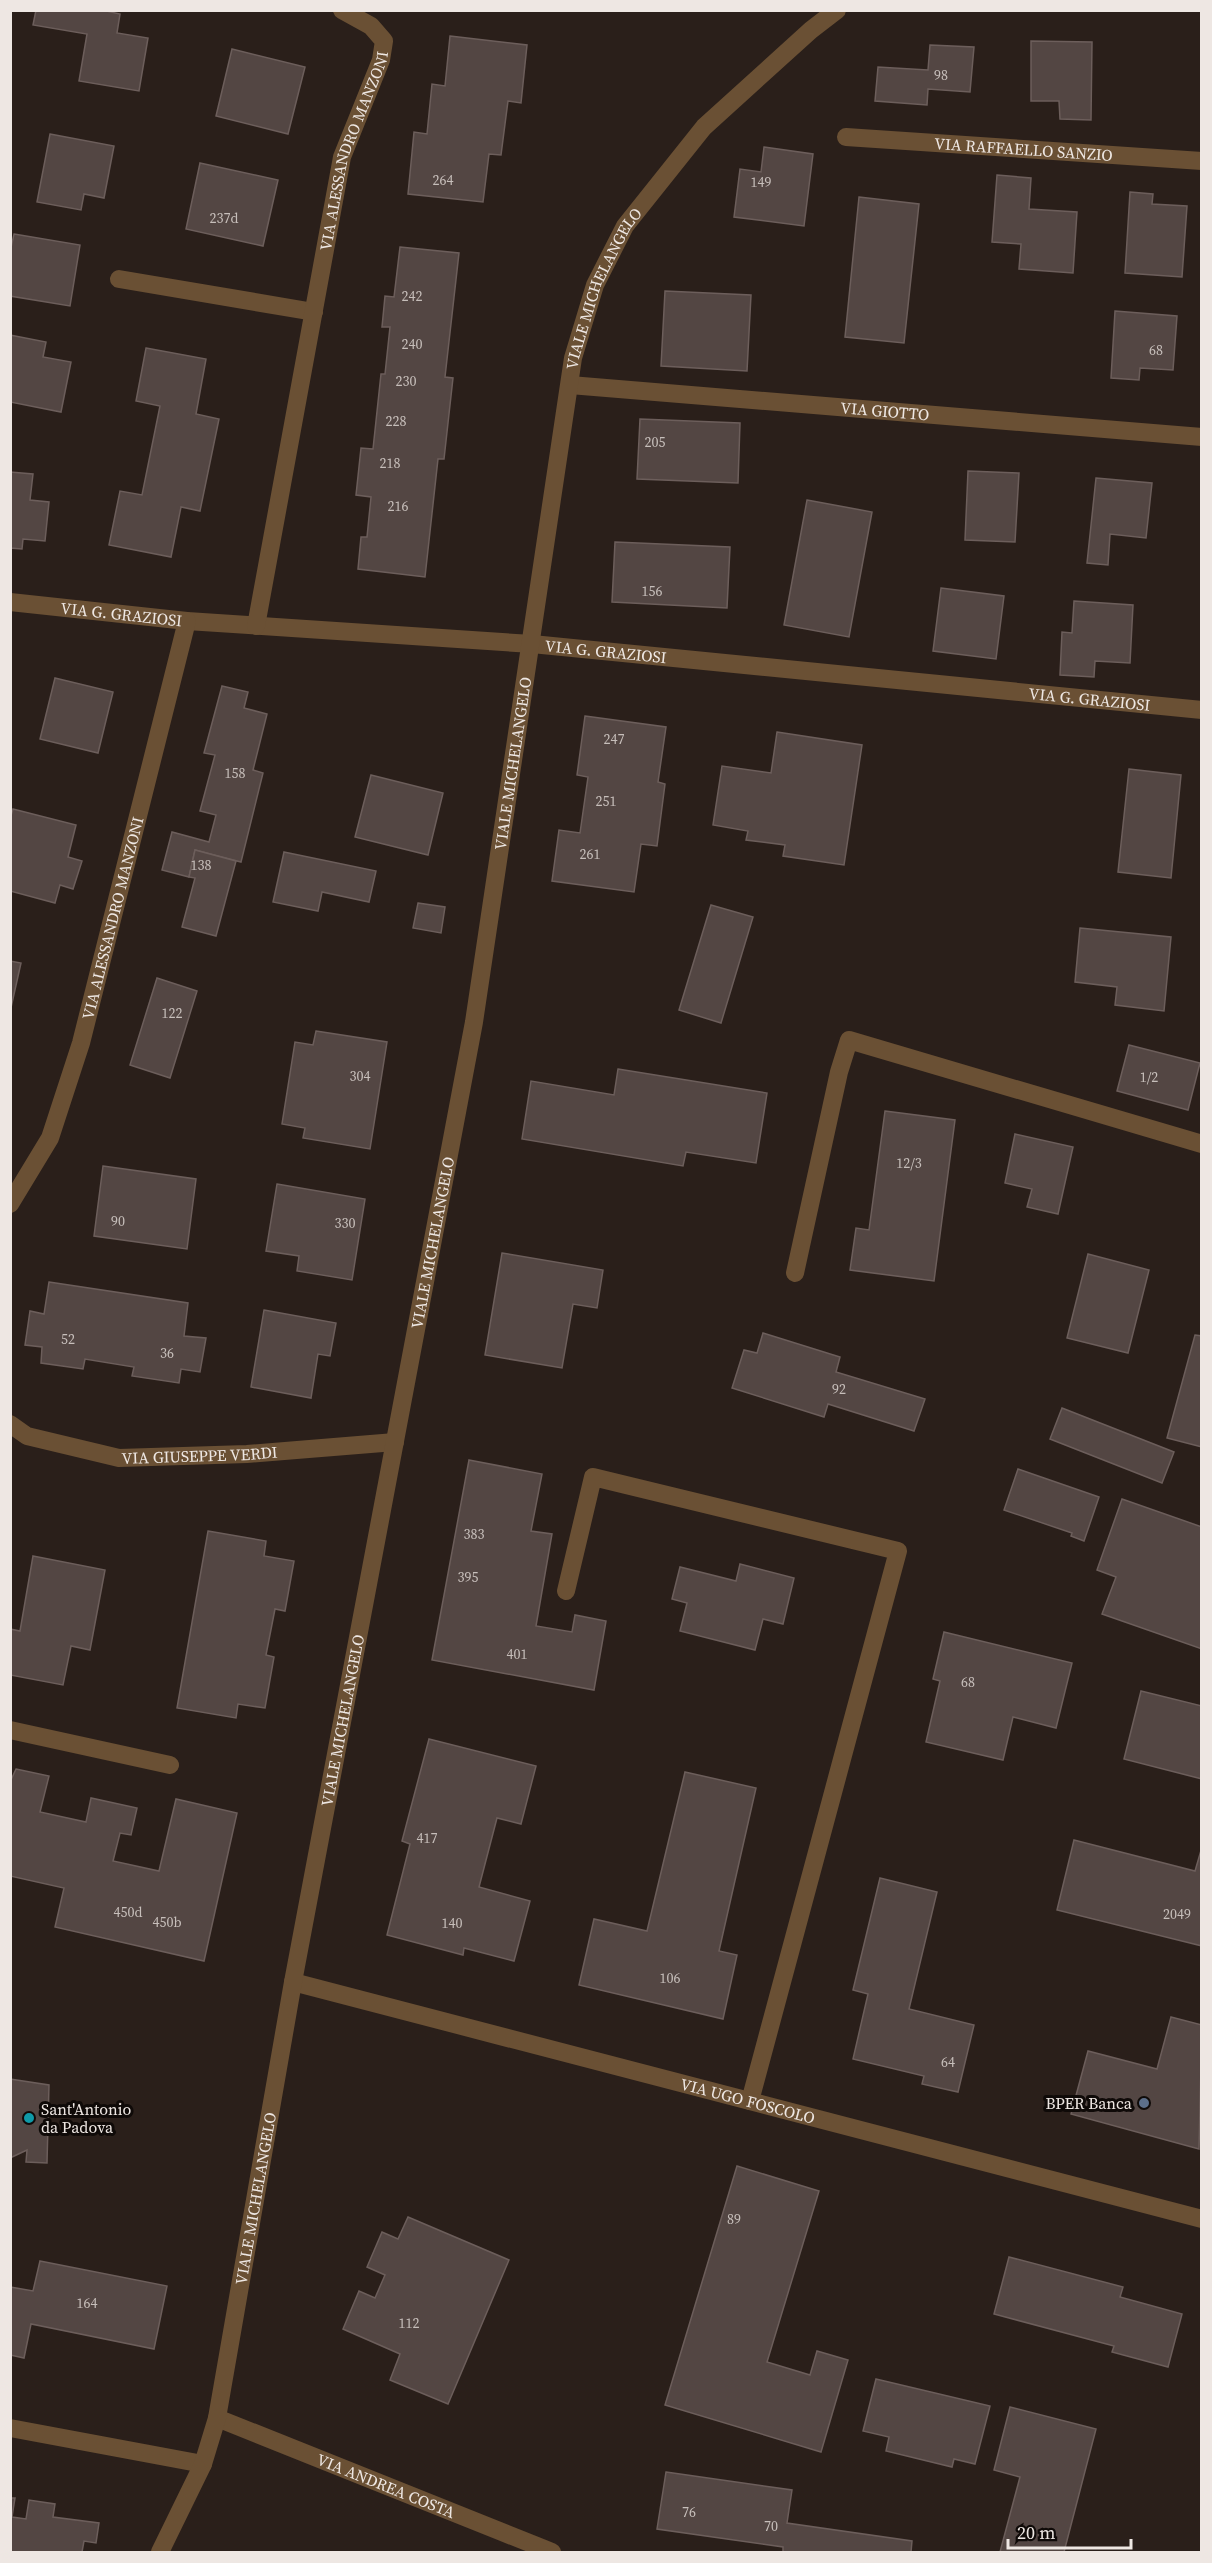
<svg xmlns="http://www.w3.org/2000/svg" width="1212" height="2563" viewBox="0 0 1212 2563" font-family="'Source Serif 4',serif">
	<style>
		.building { fill: #534643; stroke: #6c5e5b; stroke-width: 1.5 }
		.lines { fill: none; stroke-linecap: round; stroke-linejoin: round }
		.minor { stroke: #6a5034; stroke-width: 18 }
		.service-dot { fill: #5c6f8a; stroke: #0f0a08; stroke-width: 2 }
		.culture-dot { fill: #0f9aa8; stroke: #0f0a08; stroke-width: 2 }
		.labels { text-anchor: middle; stroke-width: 6; stroke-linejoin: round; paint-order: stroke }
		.number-label { font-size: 14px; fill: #c7bfbb }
		.street-label { font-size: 16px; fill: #eee7e3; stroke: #0f0a08 }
		.poi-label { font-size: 16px; fill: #eee7e3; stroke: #0f0a08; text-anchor: end }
	</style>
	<rect width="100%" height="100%" fill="#2a1f1a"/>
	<!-- building -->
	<g class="building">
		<path d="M36,10h66l18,4 -3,19 31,5 -9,53 -60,-10 8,-47 -54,-9z"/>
		<path d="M450,36l77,9 -6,58 -13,-2 -7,54 -12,-1 -6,48 -75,-8 6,-62 13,2 5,-50 13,2z"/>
		<path d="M1031,41l61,1 -1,78 -31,-1 -1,-18h-28z"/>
		<path d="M930,45l44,2 -4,45 -42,-3 -1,16 -52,-4 3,-34 50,3z"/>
		<path d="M232,49l73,18 -17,67 -72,-18z"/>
		<path d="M50,134l64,12 -10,52 -20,-4 -3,16 -44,-8z"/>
		<path d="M764,147l49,7 -9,72 -70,-9 6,-48 21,3z"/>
		<path d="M200,163l78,17 -15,66 -77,-17z"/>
		<path d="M997,175l34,3 -2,31 48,3 -4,61 -54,-4 2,-25 -29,-2z"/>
		<path d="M1130,192l23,2 -1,10 35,2 -5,71 -57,-4z"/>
		<path d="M859,197l60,7 -15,139 -59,-6z"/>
		<path d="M14,234l66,11 -10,61 -60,-10v-44z"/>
		<path d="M400,247l59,6 -14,124 8,1 -9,81h-6l-13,118 -67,-8 3,-32h6l4,-40 -15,-2 5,-47 12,1 8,-75h4l5,-47h-8l3,-31 9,1z"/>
		<path d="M665,291l86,4 -4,76 -86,-5z"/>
		<path d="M1115,311l62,5 -4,54 -33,-2 -1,12 -28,-2z"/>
		<path d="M10,335l36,7 -3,15 28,5 -10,50 -51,-10z"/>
		<path d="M146,348l60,11 -10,55 23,5 -19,92 -19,-4 -10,50 -62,-12 11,-54 22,4 18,-89 -24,-5z"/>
		<path d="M640,419l100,4 -2,60 -101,-4z"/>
		<path d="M968,471l51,2 -4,69 -50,-2z"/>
		<path d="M10,472l23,2 -3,26 19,2 -4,39 -22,-2 -1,10 -12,-1z"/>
		<path d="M1096,478l56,5 -6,55 -36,-4 -2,31 -21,-2z"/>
		<path d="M807,500l65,12 -23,125 -65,-12z"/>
		<path d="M615,542l115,5 -3,61 -115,-6z"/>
		<path d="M941,588l63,8 -8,63 -63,-8z"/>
		<path d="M1074,601l59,4 -3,58 -35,-2 -1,16 -34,-2 2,-43 10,1z"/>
		<path d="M55,678l58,14 -15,61 -58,-14z"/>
		<path d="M222,686l26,6 -4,16 23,6 -14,56 10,3 -22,89 -46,-12 -6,27 -27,-7 10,-38 37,10 7,-27 -16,-4 15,-56 -11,-2z"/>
		<path d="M585,716l81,11 -8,55 7,2 -8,62 -16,-2 -7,48 -82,-11 7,-51 21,3 8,-56 -11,-2z"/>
		<path d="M777,732l85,13 -18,120 -61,-9 2,-11 -39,-5 2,-9 -35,-6 9,-59 49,7z"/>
		<path d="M1129,769l52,6 -10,103 -53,-6z"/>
		<path d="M371,775l72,18 -15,62 -73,-18z"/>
		<path d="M13,809l63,16 -8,32 14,4 -9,28 -13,-4 -5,18 -45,-12v-72z"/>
		<path d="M195,850l41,11 -20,75 -34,-9 13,-49 -6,-1z"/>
		<path d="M284,852l92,19 -7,31 -47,-10 -4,19 -45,-9z"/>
		<path d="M418,903l27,4 -4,26 -28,-5z"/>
		<path d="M711,905l42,12 -32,106 -42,-13z"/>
		<path d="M1080,928l91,9 -7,74 -49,-6 2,-18 -42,-5z"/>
		<path d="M10,961l11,2 -11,49z"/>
		<path d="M157,978l40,13 -27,87 -40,-13z"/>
		<path d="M316,1031l71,11 -17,107 -67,-11 2,-10 -23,-4 13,-82 18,3z"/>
		<path d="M1129,1045l71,18 -12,47 -71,-19z"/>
		<path d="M618,1069l149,24 -11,70 -70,-11 -3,14 -161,-27 9,-58 83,14z"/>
		<path d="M885,1111l70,9 -21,161 -84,-11 6,-42 13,2z"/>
		<path d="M1015,1134l58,13 -15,67 -31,-7 5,-18 -27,-6z"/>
		<path d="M103,1166l93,13 -9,70 -93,-13z"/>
		<path d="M277,1184l88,15 -13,81 -55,-9 2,-15 -33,-5z"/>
		<path d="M502,1253l101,17 -6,38 -24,-4 -11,64 -77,-13z"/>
		<path d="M1088,1254l61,16 -21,83 -61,-15z"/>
		<path d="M49,1282l139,21 -4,33 22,2 -6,34 -19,-3 -2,14 -47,-7 2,-9 -49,-8 -2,10 -42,-6 1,-16 -17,-2 5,-34 14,3z"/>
		<path d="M264,1310l72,13 -6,33 -12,-2 -7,44 -60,-11z"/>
		<path d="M763,1333l77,24 -4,15 89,27 -11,32 -86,-27 -4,13 -92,-29 12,-38 13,3z"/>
		<path d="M1195,1335l7,1v111l-35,-9z"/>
		<path d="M1062,1408l112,44 -12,31 -112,-44z"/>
		<path d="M469,1460l73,14 -11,57 21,3 -16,92 36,6 3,-17 31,6 -12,69 -162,-30z"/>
		<path d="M1018,1469l81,28 -15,44 -13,-5 1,-3 -68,-23z"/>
		<path d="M1122,1499l80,28v122l-100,-35 14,-37 -19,-7z"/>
		<path d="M208,1531l58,10 -2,15 30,5 -9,50 -10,-2 -9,46 8,2 -9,51 -27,-4 -2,14 -59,-10z"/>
		<path d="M33,1556l72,14 -15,80 -19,-4 -8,39 -53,-10v-46l10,2z"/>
		<path d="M740,1564l54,14 -11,46 -20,-5 -8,31 -75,-19 7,-28 -15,-4 8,-32 56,14z"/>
		<path d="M944,1632l128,31 -16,65 -43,-11 -10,43 -77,-18 14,-61 -7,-2z"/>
		<path d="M1141,1691l61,15v73l-78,-20z"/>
		<path d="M429,1739l107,27 -15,58 -24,-6 -18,69 51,14 -16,60 -50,-13 -1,7 -76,-20 23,-91 -8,-3z"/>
		<path d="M16,1769l33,7 -9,36 46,10 5,-24 46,10 -6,27 -11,-2 -7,28 46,10 17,-72 61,14 -33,148 -149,-34 9,-39 -54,-12v-94z"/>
		<path d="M685,1772l71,16 -37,163 18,4 -14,64 -144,-34 15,-66 53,12z"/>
		<path d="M1074,1840l121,31 7,-24v99l-145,-36z"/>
		<path d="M880,1878l57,14 -28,117 65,16 -16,67 -36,-8 2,-8 -71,-17 15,-65 -15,-4z"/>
		<path d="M1171,2017l31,8 -3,124 -128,-35 17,-63 69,18z"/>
		<path d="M10,2079l39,6 -2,78 -21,-1 1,-12 -17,8z"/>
		<path d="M737,2166l82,25 -52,171 43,13 7,-24 31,9 -27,92 -156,-47z"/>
		<path d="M408,2217l101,43 -61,144 -58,-24 10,-26 -57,-25 16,-38 16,7 10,-23 -18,-8 15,-35 16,7z"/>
		<path d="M1009,2257l114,30 -3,10 62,17 -14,53 -56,-15 2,-6 -120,-32z"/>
		<path d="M40,2261l127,25 -13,63 -123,-25 -7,34 -14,-3v-68l23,4z"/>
		<path d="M876,2379l114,27 -15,58 -21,-5 -2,8 -66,-16 3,-14 -26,-6z"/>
		<path d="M1010,2407l86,22 -32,123h-64l20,-75 -26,-7z"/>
		<path d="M666,2472l126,18 -5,33 125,18 -1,11h-128v-5l-126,-18z"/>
		<path d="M10,2498h5l-3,19 14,2 3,-19 26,4 -2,13 46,6 -3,20 -12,-2 -2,11h-72z"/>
	</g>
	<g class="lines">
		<!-- minor -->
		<g class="minor">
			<path id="s1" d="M846,137l356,24"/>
			<path d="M119,279l195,33"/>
			<path id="s2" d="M570,385l632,52"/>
			<path id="s3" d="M10,602l177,19 345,23 670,66"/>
			<path id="s4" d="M256,626l86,-469 39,-97 3,-19 -13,-15 -29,-16"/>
			<path id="s5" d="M10,1204l40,-66 31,-95 106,-422"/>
			<path d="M795,1273l44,-201 10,-32 353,104"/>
			<path id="s6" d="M10,1424l17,12 92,22 128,-4 148,-12"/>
			<path d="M566,1591l27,-114 305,74 -148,550"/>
			<path d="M10,1730l160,35"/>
			<path id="s7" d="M293,1982l909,237"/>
			<path id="s8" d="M217,2418l335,134"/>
			<path d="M10,2428l193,36"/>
			<path id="s9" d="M160,2552l43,-88 14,-46 76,-436 181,-960 99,-664 22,-73 30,-59 79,-99 107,-97 26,-20"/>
		</g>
	</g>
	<!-- markers -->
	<circle class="service-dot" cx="1144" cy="2103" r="6"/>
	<circle class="culture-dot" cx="29" cy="2118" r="6"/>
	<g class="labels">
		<!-- number labels -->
		<g class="number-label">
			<text x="941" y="80">98</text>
			<text x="443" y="185">264</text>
			<text x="761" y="187">149</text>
			<text x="224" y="223">237d</text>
			<text x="412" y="301">242</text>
			<text x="412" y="349">240</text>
			<text x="1156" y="355">68</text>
			<text x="406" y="386">230</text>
			<text x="396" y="426">228</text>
			<text x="655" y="447">205</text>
			<text x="390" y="468">218</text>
			<text x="398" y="511">216</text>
			<text x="652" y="596">156</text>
			<text x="614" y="744">247</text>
			<text x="235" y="778">158</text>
			<text x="606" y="806">251</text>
			<text x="590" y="859">261</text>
			<text x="201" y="870">138</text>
			<text x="172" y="1018">122</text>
			<text x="360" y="1081">304</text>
			<text x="1149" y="1082">1/2</text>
			<text x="909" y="1168">12/3</text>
			<text x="118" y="1226">90</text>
			<text x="345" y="1228">330</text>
			<text x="68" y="1344">52</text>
			<text x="167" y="1358">36</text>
			<text x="839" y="1394">92</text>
			<text x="474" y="1539">383</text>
			<text x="468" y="1582">395</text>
			<text x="517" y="1659">401</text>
			<text x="968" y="1687">68</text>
			<text x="427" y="1843">417</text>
			<text x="128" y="1917">450d</text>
			<text x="1177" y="1919">2049</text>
			<text x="167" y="1927">450b</text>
			<text x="452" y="1928">140</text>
			<text x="670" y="1983">106</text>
			<text x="948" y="2067">64</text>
			<text x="734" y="2224">89</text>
			<text x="87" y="2308">164</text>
			<text x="409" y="2328">112</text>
			<text x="689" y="2517">76</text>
			<text x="771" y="2531">70</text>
		</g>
		<!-- street labels -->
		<g class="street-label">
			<text dy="6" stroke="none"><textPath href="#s1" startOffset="178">VIA RAFFAELLO SANZIO</textPath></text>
			<text dy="6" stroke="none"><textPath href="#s4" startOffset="486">VIA ALESSANDRO MANZONI</textPath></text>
			<text dy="6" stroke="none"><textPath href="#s9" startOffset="2313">VIALE MICHELANGELO</textPath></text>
			<text dy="6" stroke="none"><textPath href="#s2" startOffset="316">VIA GIOTTO</textPath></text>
			<text dy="6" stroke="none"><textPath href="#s3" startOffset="112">VIA G. GRAZIOSI</textPath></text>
			<text dy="6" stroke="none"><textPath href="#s3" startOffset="598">VIA G. GRAZIOSI</textPath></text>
			<text dy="6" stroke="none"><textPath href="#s3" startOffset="1084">VIA G. GRAZIOSI</textPath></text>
			<text dy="6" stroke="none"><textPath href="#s9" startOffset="1827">VIALE MICHELANGELO</textPath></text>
			<text dy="6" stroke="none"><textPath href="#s5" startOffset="306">VIA ALESSANDRO MANZONI</textPath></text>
			<text dy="6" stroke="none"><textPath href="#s9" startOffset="1341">VIALE MICHELANGELO</textPath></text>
			<text dy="6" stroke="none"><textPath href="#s6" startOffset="196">VIA GIUSEPPE VERDI</textPath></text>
			<text dy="6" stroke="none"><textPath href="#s9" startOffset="855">VIALE MICHELANGELO</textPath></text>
			<text dy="6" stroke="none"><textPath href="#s7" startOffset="470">VIA UGO FOSCOLO</textPath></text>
			<text dy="6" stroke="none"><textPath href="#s9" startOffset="369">VIALE MICHELANGELO</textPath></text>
			<text dy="6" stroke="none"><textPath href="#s8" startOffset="182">VIA ANDREA COSTA</textPath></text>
		</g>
		<!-- poi labels -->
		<g class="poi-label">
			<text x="1132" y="2109">BPER Banca</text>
			<text x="41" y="2115" text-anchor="start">Sant'Antonio<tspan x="41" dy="18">da Padova</tspan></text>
		</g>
	</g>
	<!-- border -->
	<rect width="1212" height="2563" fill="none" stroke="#eee7e3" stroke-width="24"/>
	<!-- scale -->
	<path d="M1008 2539v9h123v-9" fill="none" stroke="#eee7e3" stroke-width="3"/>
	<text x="1017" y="2539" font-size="18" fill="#eee7e3" stroke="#0f0a08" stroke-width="4.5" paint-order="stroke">20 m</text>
</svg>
